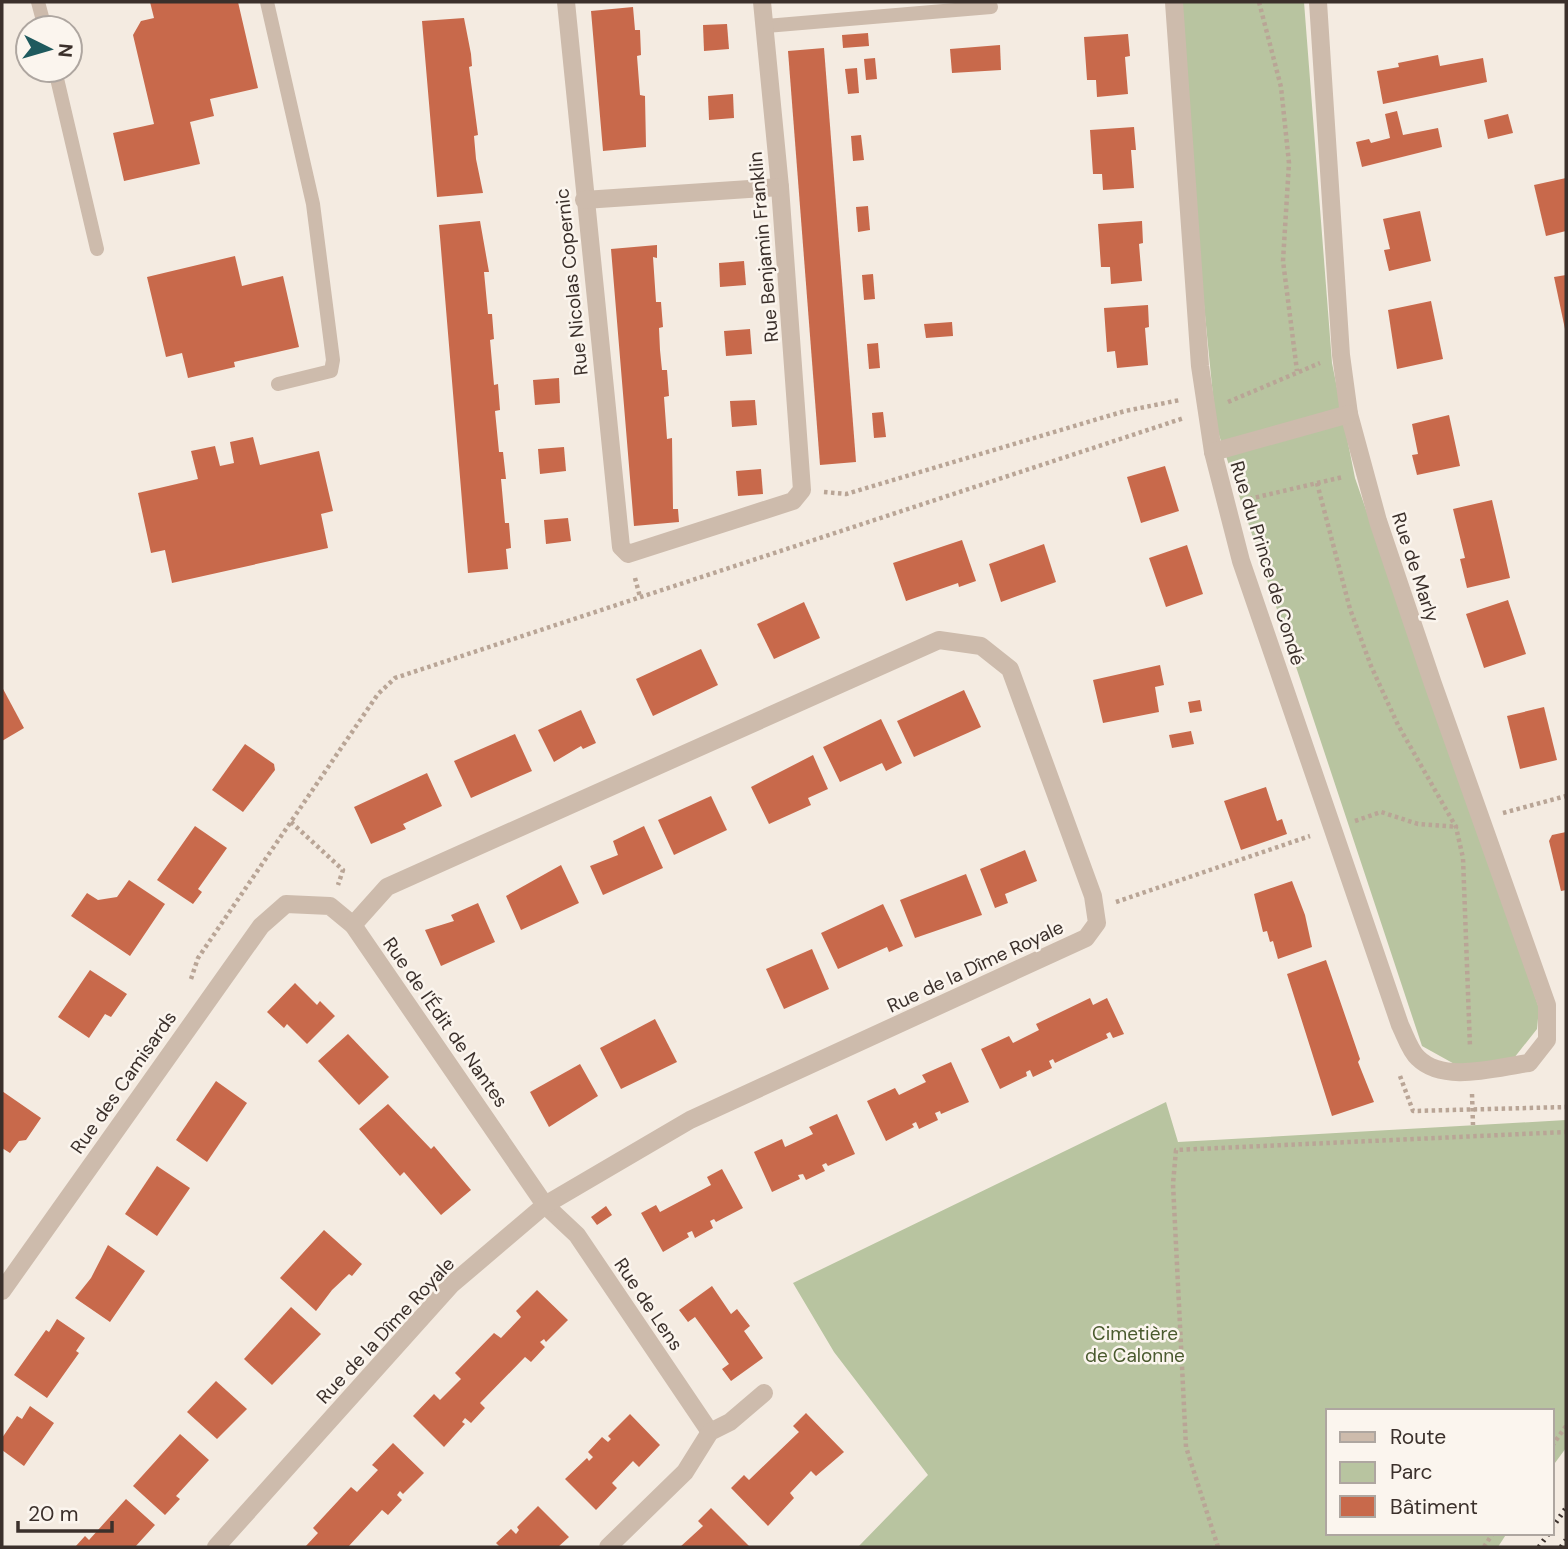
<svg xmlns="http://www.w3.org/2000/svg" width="1568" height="1549" viewBox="0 0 1568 1549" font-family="'DM Sans',sans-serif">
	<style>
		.green { fill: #b8c4a0 }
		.building { fill: #c8694b }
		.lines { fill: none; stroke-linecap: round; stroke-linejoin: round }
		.path { stroke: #b9a596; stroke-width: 4.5; stroke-dasharray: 3.5 3.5; stroke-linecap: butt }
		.service { stroke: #cdbbac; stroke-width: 14 }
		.minor { stroke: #cdbbac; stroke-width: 18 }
		.rail { stroke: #3b302b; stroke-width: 5; stroke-dasharray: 2 5; stroke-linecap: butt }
		.labels { text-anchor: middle; stroke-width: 5; stroke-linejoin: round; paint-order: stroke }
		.street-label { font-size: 19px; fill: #3b302b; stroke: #fbf5ee }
		.park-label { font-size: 19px; fill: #4a5a2e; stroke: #fbf5ee }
	</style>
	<rect width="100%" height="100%" fill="#f4ebe1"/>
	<!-- green -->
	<g class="green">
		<path d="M1174,2h130l28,361 23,115 184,530 -2,21 -23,29 -56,8 -36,-20 -206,-620z"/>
		<path d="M1166,1102l12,40 388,-22v328l-14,19v-56h-224v122h179l-9,14h-640l70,-72 -94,-123 -41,-69z"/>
	</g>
	<!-- building -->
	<g class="building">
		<path d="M150,2h88l20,86 -48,11 4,17 -24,6 10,42 -76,17 -11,-48 41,-9 -21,-89 8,-14 13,-3z"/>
		<path d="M633,7l2,23h5l1,25 -4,1 3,39 5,1 1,51 -43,4 -12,-140z"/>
		<path d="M464,18l7,36 1,12 -3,1 9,68 -4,1 2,23 7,34 -46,4 -15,-176z"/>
		<path d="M727,24l2,25 -25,2 -1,-26z"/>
		<path d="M868,33l1,13 -26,2 -1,-13z"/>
		<path d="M1128,34l2,22 -5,1 3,37 -31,3 -1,-17h-9l-3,-43z"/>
		<path d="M1000,45l1,25 -49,3 -2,-24z"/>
		<path d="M824,48l32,414 -36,3 -32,-414z"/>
		<path d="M1438,55l2,11 43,-8 4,24 -104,22 -6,-33 22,-4 -1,-4z"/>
		<path d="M875,58l2,21 -11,1 -2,-21z"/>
		<path d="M857,68l2,25 -11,1 -3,-25z"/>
		<path d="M733,94l1,24 -25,2 -1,-24z"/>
		<path d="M1397,111l6,24 35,-7 4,19 -80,20 -6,-25 13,-3 2,4 19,-5 -5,-24z"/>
		<path d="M1508,114l5,19 -25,6 -4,-19z"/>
		<path d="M1134,127l2,23h-5l3,38 -31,2 -1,-16h-9l-3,-44z"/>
		<path d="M861,135l3,25 -11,1 -2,-25z"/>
		<path d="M1566,178v53l-20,5 -12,-51z"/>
		<path d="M868,206l2,24 -12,2 -2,-25z"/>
		<path d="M1420,211l11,50 -42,10 -5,-21 6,-1 -7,-30z"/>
		<path d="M480,221l9,51h-5l4,42h4l2,25 -4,1 4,45 4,-1 2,26 -5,1 4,41h4l3,27h-5l4,44h4l2,25 -5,1 2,20 -40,4 -29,-348z"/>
		<path d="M1142,221l1,22 -4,1 3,37 -31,3 -1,-17h-9l-3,-43z"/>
		<path d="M657,245v13l-4,-1 3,45h5l1,13 1,12 -4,1 1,22 2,20h5l2,26 -5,1 3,42 5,-1 1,71h5l1,13 -45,4 -23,-277z"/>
		<path d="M235,256l7,30 41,-10 16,71 -65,15 1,5 -47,11 -6,-25 -16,4 -19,-80z"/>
		<path d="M744,261l2,24 -26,2 -1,-24z"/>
		<path d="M873,274l2,25 -11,1 -2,-25z"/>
		<path d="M1566,275v54h-1l-11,-52z"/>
		<path d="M1431,301l12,58 -46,10 -9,-59z"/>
		<path d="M1148,305l1,22 -4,1 3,37 -31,3 -2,-17 -8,1 -3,-44z"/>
		<path d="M952,322l1,14 -27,2 -2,-14z"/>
		<path d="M750,329l2,25 -26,2 -2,-25z"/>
		<path d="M878,343l2,25 -11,1 -2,-25z"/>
		<path d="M559,378l1,25 -25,2 -2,-25z"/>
		<path d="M755,400l2,25 -25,2 -2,-26z"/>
		<path d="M883,412l3,25 -12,1 -2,-25z"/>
		<path d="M1449,415l11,51 -43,9 -5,-20 6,-1 -6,-30z"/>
		<path d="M253,437l7,28 59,-14 14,60 -12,3 7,34 -156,35 -7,-33 -14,3 -13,-60 60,-14 -7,-28 24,-5 5,20 14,-3 -4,-21z"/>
		<path d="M564,447l2,24 -26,3 -2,-25z"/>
		<path d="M1165,466l14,45 -38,12 -14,-46z"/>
		<path d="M761,469l2,25 -25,2 -2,-25z"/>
		<path d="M1492,500l18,78 -43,10 -7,-29 5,-1 -12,-49z"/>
		<path d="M568,518l3,23 -25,3 -2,-24z"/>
		<path d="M962,540l14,41 -17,6 -1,-4 -52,18 -13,-38z"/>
		<path d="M1044,544l12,38 -55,20 -12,-38z"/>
		<path d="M1187,545l16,49 -37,13 -17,-49z"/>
		<path d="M1508,600l18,54 -42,14 -18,-54z"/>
		<path d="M804,602l16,36 -46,21 -17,-35z"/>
		<path d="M701,649l17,36 -65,31 -17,-37z"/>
		<path d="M1160,665l4,20 -9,2 4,25 -56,11 -10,-43z"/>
		<path d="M2,687l22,41 -22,13z"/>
		<path d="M964,690l17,37 -67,30 -17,-36z"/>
		<path d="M1200,700l2,11 -12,2 -2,-11z"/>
		<path d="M1544,707l13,53 -37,9 -13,-53z"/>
		<path d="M581,710l15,33 -13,6 -2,-3 -27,16 -16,-32z"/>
		<path d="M881,719l21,44 -16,8 -4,-8 -42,19 -17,-35z"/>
		<path d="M1191,731l3,13 -22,4 -3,-13z"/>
		<path d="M515,734l17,37 -61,27 -17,-37z"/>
		<path d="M245,744l29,20 1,6 -32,42 -31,-22z"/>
		<path d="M813,755l15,34 -20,9 3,7 -42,19 -18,-37z"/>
		<path d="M427,773l15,33 -39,18 3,5 -35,15 -17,-37z"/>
		<path d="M1266,787l11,34 5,-2 5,15 -46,16 -17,-49z"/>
		<path d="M711,796l16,34 -53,25 -16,-35z"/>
		<path d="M195,826l32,22 -29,41 4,3 -9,12 -36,-24z"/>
		<path d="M644,826l19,42 -60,27 -13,-29 28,-11 -5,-14z"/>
		<path d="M1566,832v58l-5,1 -12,-50 3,-6z"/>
		<path d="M1025,850l12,31 -32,13 3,9 -13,5 -15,-39z"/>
		<path d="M561,865l18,38 -58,27 -15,-34z"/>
		<path d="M966,874l16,41 -67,23 -15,-38z"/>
		<path d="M129,880l36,24 -35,52 -59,-40 16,-23 11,7 19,-3z"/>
		<path d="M1292,881l13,34 7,32 -34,12 -5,-18 -3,1 -3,-11 -4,1 -9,-38z"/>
		<path d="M478,903l17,39 -54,24 -16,-36 29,-9 -3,-6z"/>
		<path d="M883,904l20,42 -14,6 -2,-5 -49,22 -17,-36z"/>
		<path d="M812,949l17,40 -45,20 -18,-40z"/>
		<path d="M1326,960l34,99 -2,3 16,40 -42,14 -45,-142z"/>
		<path d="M90,970l37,24 -16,23 -6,-3 -16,24 -31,-21z"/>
		<path d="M295,983l22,22 3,-4 15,15 -28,28 -20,-20 -3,4 -17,-16z"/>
		<path d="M1090,998l3,7 14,-7 17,36 -11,4 -3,-6 -4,2 2,4 -13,6 -40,19 -2,-4 -4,2 3,7 -19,9 -3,-7 -4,2 1,4 -27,13 -19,-40 28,-13 4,7 26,-13 -3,-6z"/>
		<path d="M655,1019l22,43 -56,27 -21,-41z"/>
		<path d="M348,1034l41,43 -30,28 -41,-44z"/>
		<path d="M951,1062l18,40 -28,12 -1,-3 -5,2 3,7 -19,9 -3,-7 -4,2 2,3 -28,14 -19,-40 28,-13 4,7 27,-13 -4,-7z"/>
		<path d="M580,1064l18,32 -49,31 -19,-35z"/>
		<path d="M216,1081l31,22 -40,59 -31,-22z"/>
		<path d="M2,1091l39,27 -15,22 -7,1 -9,12 -8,-5z"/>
		<path d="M388,1104l43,45 3,-3 37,44 -30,25 -37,-43 -4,4 -41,-47z"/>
		<path d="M837,1114l18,40 -27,12 -2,-3 -4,2 3,6 -19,9 -3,-6 -5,1 2,4 -28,13 -18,-40 28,-13 3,8 28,-13 -4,-7z"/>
		<path d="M157,1166l33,22 -33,48 -32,-22z"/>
		<path d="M722,1169l21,39 -27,14 -2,-3 -4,2 3,7 -18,10 -3,-7 -5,2 2,4 -26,15 -22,-39 15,-8 4,7 51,-27 -4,-8z"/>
		<path d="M606,1206l6,9 -15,10 -6,-8z"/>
		<path d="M324,1230l38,34 -10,12 -3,-2 -17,16 -16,21 -36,-33z"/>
		<path d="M108,1245l37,26 -35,51 -35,-24 16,-20z"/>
		<path d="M712,1286l19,28 6,-5 13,17 -6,5 19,27 -32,23 -9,-12 7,-5 -34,-47 -7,5 -9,-12z"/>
		<path d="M537,1290l31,30 -22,22 -2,-3 -4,3 5,5 -14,15 -6,-5 -45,46 5,5 -14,15 -6,-5 -3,4 3,2 -21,23 -31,-31 21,-22 6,6 21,-21 -6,-6 39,-40 7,5 20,-21 -5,-6z"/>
		<path d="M291,1307l30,27 -49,51 -28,-26z"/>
		<path d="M57,1319l28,19 -9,13 3,2 -32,45 -33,-23 32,-45 3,2z"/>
		<path d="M216,1381l31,28 -30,30 -30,-27z"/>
		<path d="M30,1406l24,17 -30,43 -22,-16v-12l15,-22 5,3z"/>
		<path d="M806,1413l38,39 -28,24 -5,-5 -21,22 4,5 -26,28 -37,-38 13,-13 5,5 50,-48 -6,-6z"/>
		<path d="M630,1414l30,31 -21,22 -6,-6 -21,22 5,5 -21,22 -31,-31 22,-21 2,3 4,-4 -5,-5 14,-15 6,5 3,-3 -3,-3z"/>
		<path d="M180,1434l29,26 -33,36 4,3 -15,16 -32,-29z"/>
		<path d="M393,1443l31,30 -21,21 -3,-3 -3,4 5,5 -14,15 -6,-5 -34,37h-43l13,-14 -5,-5 38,-41 6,5 21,-22 -6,-5z"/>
		<path d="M126,1499l29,26 -20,22h-60l10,-11 4,4z"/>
		<path d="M538,1506l31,31 -11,10h-58l-4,-4 15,-14 5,5 3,-4 -2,-3z"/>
		<path d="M711,1508l39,39h-70l23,-21 -5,-5z"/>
	</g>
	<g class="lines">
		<!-- path -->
		<g class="path">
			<path d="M1259,2l22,85 8,76 -6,98 14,110"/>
			<path d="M1228,402l92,-39"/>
			<path d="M1317,483l33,126 21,57 27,59 58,102 7,31 7,189"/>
			<path d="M824,492l22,2 279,-83 55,-11"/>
			<path d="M1249,499l94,-22"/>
			<path d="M635,578l5,19"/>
			<path d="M1503,813l63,-17"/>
			<path d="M1355,821l26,-9 37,12 40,3"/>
			<path d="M291,822l52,48 -5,15"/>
			<path d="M1116,902l194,-66"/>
			<path d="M191,979l7,-21 180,-264 17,-16 789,-260"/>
			<path d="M1400,1076l13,35 153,-4"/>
			<path d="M1472,1094l1,31"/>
			<path d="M1552,1446l14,-20"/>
			<path d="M1218,1547l-32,-100 -13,-263 3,-34 390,-18"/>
			<path d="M1484,1547l9,-14"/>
		</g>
		<!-- service -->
		<g class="service">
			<path d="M38,2l7,26"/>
			<path d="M267,2l46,202 20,156 -2,11 -53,13"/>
			<path d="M766,26l225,-19"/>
			<path d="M55,70l42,179"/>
		</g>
		<!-- minor -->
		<g class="minor">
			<path d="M566,2l55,545 7,7 165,-53 9,-11 -22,-303 -18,-185"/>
			<path d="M1174,2l26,364 13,86 28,109 159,464c5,10 10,26 18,33 26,26 79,9 111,5l18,-23v-35l-114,-321 -55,-163 -29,-107 -8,-59 -23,-353"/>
			<path d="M584,200l196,-13"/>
			<path d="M1213,452l136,-38"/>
			<path d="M2,1291l259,-365 25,-22 44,2 23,19 192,280 32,30 133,197"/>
			<path d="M216,1547l235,-262 94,-80 145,-85 396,-182 11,-15 -4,-27 -83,-227 -29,-23 -42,-6 -552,247 -34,38"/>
			<path d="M608,1547l77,-75 25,-40 20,-10 34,-29"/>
		</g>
		<!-- rail -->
		<g class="rail">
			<path d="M1552,1528l14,-20"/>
			<path d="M1539,1547l10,-14"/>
			<path d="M1561,1547l5,-7"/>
		</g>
	</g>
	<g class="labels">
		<!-- street labels -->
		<g class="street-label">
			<text transform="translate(763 247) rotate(-95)" y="7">Rue Benjamin Franklin</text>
			<text transform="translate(571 282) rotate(-96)" y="7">Rue Nicolas Copernic</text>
			<text transform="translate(1268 563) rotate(73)" y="7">Rue du Prince de Condé</text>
			<text transform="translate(1416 567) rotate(72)" y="7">Rue de Marly</text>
			<text transform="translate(975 966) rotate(-25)" y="7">Rue de la Dîme Royale</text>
			<text transform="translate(446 1022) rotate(55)" y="7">Rue de l'Édit de Nantes</text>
			<text transform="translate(123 1082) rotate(-55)" y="7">Rue des Camisards</text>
			<text transform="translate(649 1304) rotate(56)" y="7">Rue de Lens</text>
			<text transform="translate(385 1330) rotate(-47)" y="7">Rue de la Dîme Royale</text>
		</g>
		<!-- park labels -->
		<g class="park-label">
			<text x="1135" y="1340">Cimetière<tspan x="1135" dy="22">de Calonne</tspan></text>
		</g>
	</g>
	<!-- border -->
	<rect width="1568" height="1549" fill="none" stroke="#3b302b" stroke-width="7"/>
	<!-- legend -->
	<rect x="1326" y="1409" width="228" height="126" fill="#fbf5ee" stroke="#aea6a0" stroke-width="2"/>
	<rect x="1340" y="1432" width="35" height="10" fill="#cdbbac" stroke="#aea6a0" stroke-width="2"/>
	<text x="1390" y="1444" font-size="21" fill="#3b302b">Route</text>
	<rect x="1340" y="1462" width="35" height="21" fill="#b8c4a0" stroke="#aea6a0" stroke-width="2"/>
	<text x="1390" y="1479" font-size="21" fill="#3b302b">Parc</text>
	<rect x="1340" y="1496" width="35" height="21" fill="#c8694b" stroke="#aea6a0" stroke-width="2"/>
	<text x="1390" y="1514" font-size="21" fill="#3b302b">Bâtiment</text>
	<!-- north arrow -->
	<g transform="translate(49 49) rotate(95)"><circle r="33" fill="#fbf5ee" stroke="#aea6a0" stroke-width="2"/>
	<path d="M0-5L12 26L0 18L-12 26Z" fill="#1f5a5e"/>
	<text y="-10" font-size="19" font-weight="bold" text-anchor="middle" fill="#3b302b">N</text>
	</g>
	<!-- scale -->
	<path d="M18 1521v10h94v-10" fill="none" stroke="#3b302b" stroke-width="3.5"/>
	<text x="28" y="1521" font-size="21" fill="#3b302b" stroke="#fbf5ee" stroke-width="5" paint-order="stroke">20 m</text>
</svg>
